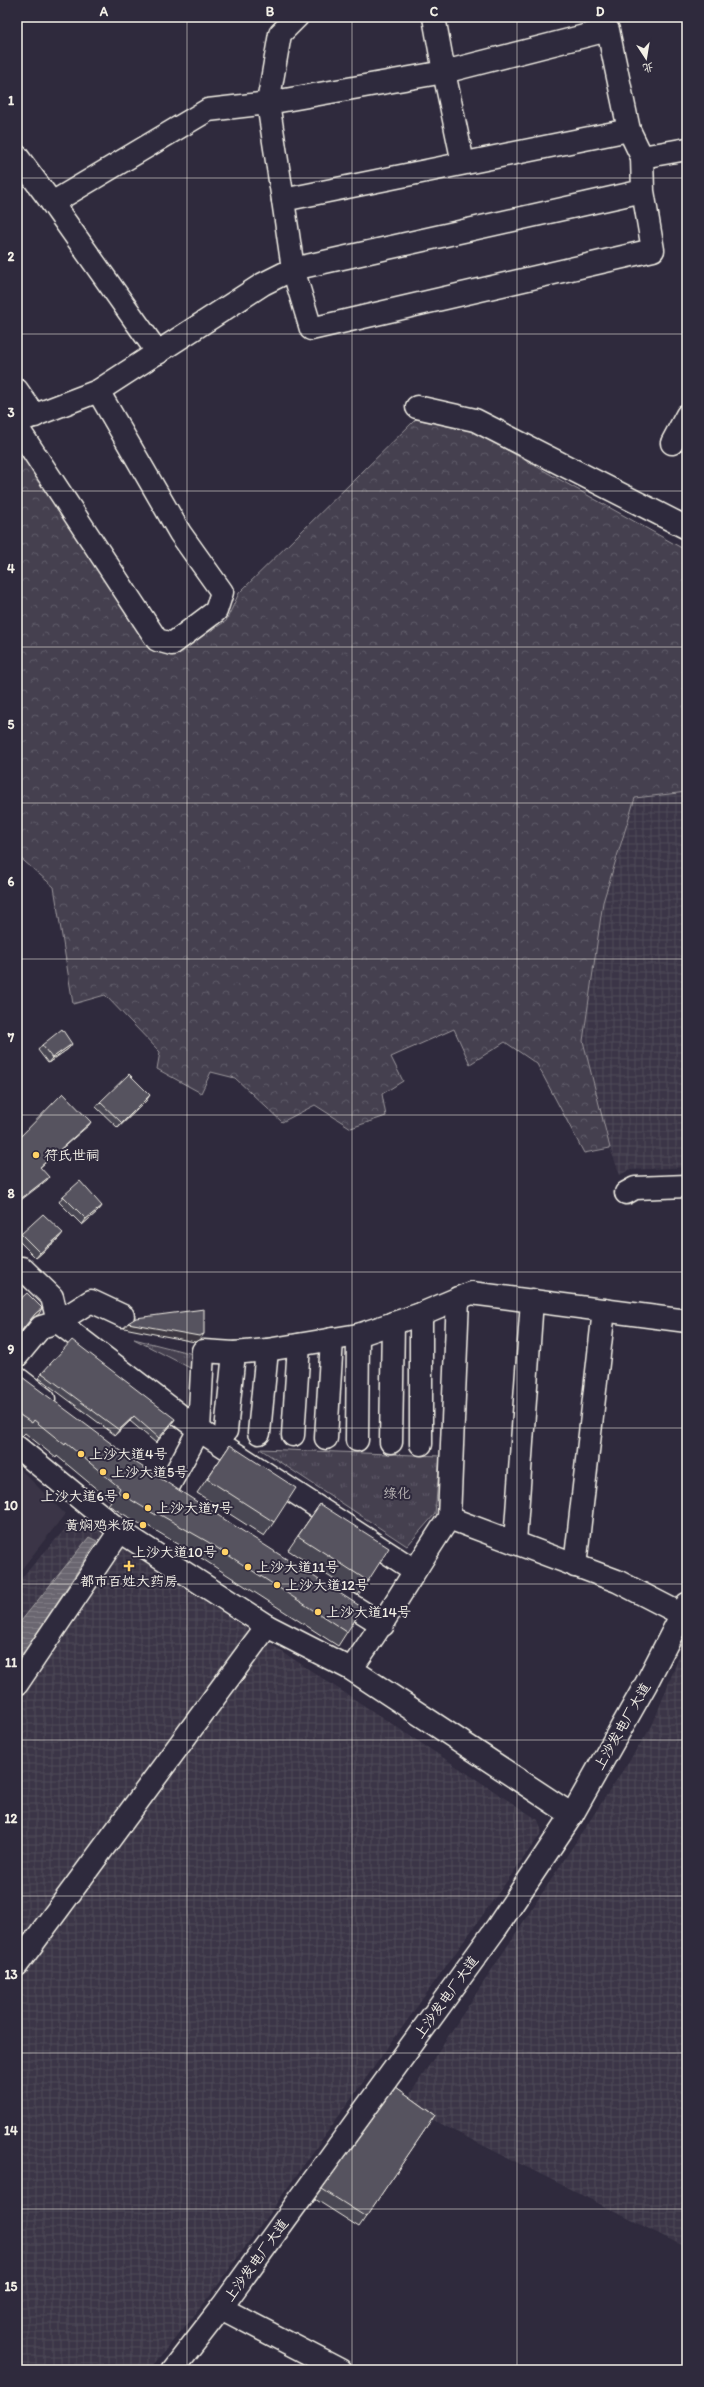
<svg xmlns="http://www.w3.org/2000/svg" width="704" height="2387" viewBox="0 0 704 2387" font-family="Itim,'LXGW WenKai TC',sans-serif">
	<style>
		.built { fill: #3b3647 }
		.industrial { fill: url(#industrial-grid) }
		.grass { fill: url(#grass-tufts); stroke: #9c989c }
		.forest { fill: url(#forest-crowns); stroke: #9c989c }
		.water { fill: url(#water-rules); stroke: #a19ea0 }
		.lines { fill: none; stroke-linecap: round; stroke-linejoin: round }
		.minor-casing { stroke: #f4f1e8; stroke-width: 25 }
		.major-casing { stroke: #f4f1e8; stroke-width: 25 }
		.minor { stroke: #2f2a3d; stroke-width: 22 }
		.major { stroke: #2f2a3d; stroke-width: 22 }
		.wall { fill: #4a4752; stroke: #f4f1e8 }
		.shaded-wall { fill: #3c3942; stroke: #f4f1e8 }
		.building { fill: #56525f; stroke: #f4f1e8 }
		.grid { fill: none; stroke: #f4f1e8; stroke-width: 1; stroke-opacity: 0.55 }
		.poi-dot { fill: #ffd166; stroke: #2f2a3d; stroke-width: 1.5 }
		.labels { text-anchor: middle; stroke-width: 4; stroke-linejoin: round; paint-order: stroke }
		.poi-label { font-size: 14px; fill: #f4f1e8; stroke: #2f2a3d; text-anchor: start }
		.park-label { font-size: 14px; fill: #b7b3b3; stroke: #2f2a3d }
		.street-label { font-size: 14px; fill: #f4f1e8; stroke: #2f2a3d }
		.neatline { fill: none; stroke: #f4f1e8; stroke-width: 1.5 }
		.grid-label { font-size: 13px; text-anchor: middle; font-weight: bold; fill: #f4f1e8 }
	</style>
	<defs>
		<pattern id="industrial-grid" width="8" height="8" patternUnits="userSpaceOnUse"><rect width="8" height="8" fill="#3b3647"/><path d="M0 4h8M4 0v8" fill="none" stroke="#4e4a59"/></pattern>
		<pattern id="grass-tufts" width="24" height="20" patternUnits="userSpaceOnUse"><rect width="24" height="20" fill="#454050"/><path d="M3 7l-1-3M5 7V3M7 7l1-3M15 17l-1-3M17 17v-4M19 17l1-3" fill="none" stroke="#605c69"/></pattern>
		<pattern id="forest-crowns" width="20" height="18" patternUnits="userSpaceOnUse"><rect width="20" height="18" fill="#454050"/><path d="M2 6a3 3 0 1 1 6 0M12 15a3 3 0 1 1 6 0" fill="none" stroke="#605c69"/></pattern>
		<pattern id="water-rules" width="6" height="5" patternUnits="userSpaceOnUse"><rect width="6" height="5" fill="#6a6670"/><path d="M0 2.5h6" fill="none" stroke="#807c84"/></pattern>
	</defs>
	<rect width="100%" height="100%" fill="#2f2a3d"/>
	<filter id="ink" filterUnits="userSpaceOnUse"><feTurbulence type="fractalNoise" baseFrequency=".025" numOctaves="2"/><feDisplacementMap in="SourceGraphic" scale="8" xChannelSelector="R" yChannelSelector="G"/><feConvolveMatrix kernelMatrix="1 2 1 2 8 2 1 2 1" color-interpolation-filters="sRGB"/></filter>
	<g filter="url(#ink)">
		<!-- built -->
		<path class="built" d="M17,1466l48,48 -48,61z"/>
		<!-- industrial -->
		<g class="industrial">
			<path d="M687,792v375l-58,3 -9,5 -10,-27 -27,-107 20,-139 32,-104z"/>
			<path d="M74,1519l15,6 449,295 4,12 -332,464 -61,74h-132v-787z"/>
			<path d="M687,1636v612l-284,-143 249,-379z"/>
		</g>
		<!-- grass -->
		<g class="grass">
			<path d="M134,1339l59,15 -1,15z"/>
			<path d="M260,1449l180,7 -5,58 -28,32z"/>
		</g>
		<!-- forest -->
		<path class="forest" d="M416,419l59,13 212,119v241l-52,6 -32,104 -20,139 27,107 -26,5 -47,-89 -32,-22 -35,22 -16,-35 -63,28 12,24 -21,13 4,22 -35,12 -36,-23 -33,17 -47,-44 -24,-6 -10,21 -44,-24 3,-17 -55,-57 -32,9 -19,-117 -37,-32v-415l140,212 14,4 55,-35 13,-28z"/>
		<!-- water -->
		<path class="water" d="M89,1537l8,4 -80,123v-38z"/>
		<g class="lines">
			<!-- minor casing -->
			<g class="minor-casing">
				<g id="minor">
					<path d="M17,156l35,47"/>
					<path d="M642,157l45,-8"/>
					<path d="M463,163l-19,-91 164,-42 21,100"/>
					<path d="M283,200l-15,-97 176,-31 -10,-55"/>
					<path d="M158,353l-106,-150 156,-93 60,-7 12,-69 17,-17"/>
					<path d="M17,390l18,26"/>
					<path d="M417,407l58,13 212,108"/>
					<path d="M17,422l81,-31 165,-107 30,-15 350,-78 -1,-34 -13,-27 -346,70 10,69 18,60 342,-79 -10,-59"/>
					<path d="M17,427l140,213 15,4 44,-33 6,-19 -42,-59 -82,-142"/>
					<path d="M672,443l15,-28"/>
					<path d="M626,1193l9,-5 52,-2"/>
					<path d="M22,1268l30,29 6,25 141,108 215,140"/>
					<path d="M421,1314v130"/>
					<path d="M17,1356l24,-29 17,-5 33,-21 32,15"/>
					<path d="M17,1378l27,21"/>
					<path d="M226,1431l8,-78"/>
					<path d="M259,1433l8,-83"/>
					<path d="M293,1435l6,-90"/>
					<path d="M326,1438l6,-99"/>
					<path d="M357,1440l1,-105"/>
					<path d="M391,1442l2,-119"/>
					<path d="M17,1447l103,84 147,95 84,43 221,146"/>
					<path d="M167,1489l32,-59 4,-79 31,2 33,-3 91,-15 63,-21 50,-21 216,28"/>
					<path d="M449,1518l9,-220"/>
					<path d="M515,1542l17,-242"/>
					<path d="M575,1566l29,-256"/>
					<path d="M337,1596l46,29"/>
					<path d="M351,1669c36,-49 64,-101 98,-151l168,63 66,34"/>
					<path d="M17,1684l103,-153"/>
					<path d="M17,1965l250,-339"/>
					<path d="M221,2308l119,62"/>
				</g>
			</g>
			<!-- major casing -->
			<g class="major-casing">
				<path id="major" d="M173,2370l48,-62 276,-381 75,-112 74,-131 41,-80"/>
			</g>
			<!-- minor -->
			<use href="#minor" class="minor"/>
			<!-- major -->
			<use href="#major" class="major"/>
		</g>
		<!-- wall -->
		<g class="wall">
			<path d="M72,1044l-4,5 -20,14 -10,-13 4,-5z"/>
			<path d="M146,1101l-28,27 -22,-21 4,-5z"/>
			<path d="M63,1196l39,10 -4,5 -16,14 -23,-23z"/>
			<path d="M21,1234l38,4 -23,20 -19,-19z"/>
			<path d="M42,1373l129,52 -15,18 -26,-22 -15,14 -76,-57z"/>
			<path d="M17,1385l110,72 220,175 -9,14 -140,-90 -50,-30 -1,2 -39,-23 3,-4 -54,-45 -1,2 -31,-25 -3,3 -5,-4z"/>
			<path d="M230,1445l44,77 -10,14 -67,-43z"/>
			<path d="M320,1504l48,77 -10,14 -70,-45z"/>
			<path d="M396,2087l39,28 -76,112 -44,-28z"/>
		</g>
		<!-- shaded-wall -->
		<g class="shaded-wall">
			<path d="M72,1044l-4,5 -20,14 4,-5z"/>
			<path d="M150,1095l-4,6 -28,27 4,-5z"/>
			<path d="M91,1122l-2,3 -51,44 2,-2z"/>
			<path d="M49,1177l-2,3 -30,23 1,-2z"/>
			<path d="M102,1206l-4,5 -16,14 4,-6z"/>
			<path d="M63,1233l-4,5 -23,20 4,-5z"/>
			<path d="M42,1308l-3,6 -8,5 -14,17 18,-22z"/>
			<path d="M128,1323l76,11 -4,5 -5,3 -71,-14z"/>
			<path d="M134,1416l-4,5 -15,14 4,-5z"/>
			<path d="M175,1419l-4,6 -15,18 3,-5z"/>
		</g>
		<!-- building -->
		<g class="building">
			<path d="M62,1029l10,15 -20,14 -10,-13z"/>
			<path d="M129,1074l21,21 -28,28 -22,-21z"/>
			<path d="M63,1093l28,29 -51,45 9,10 -31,24 -1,-1v-60z"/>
			<path d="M80,1181l22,25 -16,13 -23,-23z"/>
			<path d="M43,1214l20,19 -23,20 -19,-19z"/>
			<path d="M27,1293l15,15 -7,6 -18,22v-34z"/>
			<path d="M204,1309v25l-5,2 -71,-13 8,-5z"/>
			<path d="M72,1340l103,79 -16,19 -25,-22 -15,14 -77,-57z"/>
			<path d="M22,1377l106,79 -1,1 236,151 -16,24 -139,-90 -51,-29 -1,2 -38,-23 2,-4 -54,-45 -1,2 -31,-25 -2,3 -15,-10v-28z"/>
			<path d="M230,1445l66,43 -22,34 -67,-43z"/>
			<path d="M320,1504l69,44 -21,33 -70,-45z"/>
			<path d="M396,2087l39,28 -69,102 -44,-28z"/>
		</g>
	</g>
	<!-- grid -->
	<path class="grid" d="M187,17v2353M352,17v2353M517,17v2353M17,178h670M17,334h670M17,491h670M17,647h670M17,803h670M17,959h670M17,1115h670M17,1272h670M17,1428h670M17,1584h670M17,1740h670M17,1896h670M17,2053h670M17,2209h670"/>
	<!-- markers -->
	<g class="poi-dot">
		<circle cx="36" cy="1155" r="4"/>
		<circle cx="81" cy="1454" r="4"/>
		<circle cx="103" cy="1472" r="4"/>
		<circle cx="126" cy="1496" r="4"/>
		<circle cx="148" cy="1508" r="4"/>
		<circle cx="143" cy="1525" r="4"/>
		<circle cx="225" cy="1552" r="4"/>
		<path d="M127 1560h4v4h4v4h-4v4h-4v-4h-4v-4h4z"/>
		<circle cx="248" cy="1567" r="4"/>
		<circle cx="277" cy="1585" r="4"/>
		<circle cx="318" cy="1612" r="4"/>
	</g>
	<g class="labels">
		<!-- poi labels -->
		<g class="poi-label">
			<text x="44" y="1160">符氏世祠</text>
			<text x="89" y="1459">上沙大道4号</text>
			<text x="111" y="1477">上沙大道5号</text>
			<text x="118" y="1501" text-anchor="end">上沙大道6号</text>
			<text x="156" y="1513">上沙大道7号</text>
			<text x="135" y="1530" text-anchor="end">黄焖鸡米饭</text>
			<text x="217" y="1557" text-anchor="end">上沙大道10号</text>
			<text x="256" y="1572">上沙大道11号</text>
			<text x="129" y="1586" text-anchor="middle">都市百姓大药房</text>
			<text x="285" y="1590">上沙大道12号</text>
			<text x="326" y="1617">上沙大道14号</text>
		</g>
		<!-- park labels -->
		<g class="park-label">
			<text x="397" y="1498">绿化</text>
		</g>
		<!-- street labels -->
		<g class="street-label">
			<text transform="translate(622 1726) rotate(-60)" y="5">上沙发电厂大道</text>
			<text transform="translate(446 1997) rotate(-54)" y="5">上沙发电厂大道</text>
			<text transform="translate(256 2260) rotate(-54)" y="5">上沙发电厂大道</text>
		</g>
	</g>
	<!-- margin -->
	<rect width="704" height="2387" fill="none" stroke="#2f2a3d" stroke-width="44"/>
	<!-- north arrow -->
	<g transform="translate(646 58) rotate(168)" stroke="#2f2a3d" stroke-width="3" paint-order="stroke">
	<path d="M0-3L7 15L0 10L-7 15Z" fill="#f4f1e8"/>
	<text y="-6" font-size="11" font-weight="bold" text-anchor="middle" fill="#f4f1e8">北</text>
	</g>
	<rect x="22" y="22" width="660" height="2343" class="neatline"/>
	<g class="grid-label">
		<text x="104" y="16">A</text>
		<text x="270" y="16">B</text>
		<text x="434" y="16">C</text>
		<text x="600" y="16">D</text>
		<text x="11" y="105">1</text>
		<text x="11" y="261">2</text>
		<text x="11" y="417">3</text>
		<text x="11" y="573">4</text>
		<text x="11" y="729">5</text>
		<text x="11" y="886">6</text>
		<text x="11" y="1042">7</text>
		<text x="11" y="1198">8</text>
		<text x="11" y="1354">9</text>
		<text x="11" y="1510">10</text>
		<text x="11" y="1667">11</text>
		<text x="11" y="1823">12</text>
		<text x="11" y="1979">13</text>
		<text x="11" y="2135">14</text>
		<text x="11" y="2291">15</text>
	</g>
</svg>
